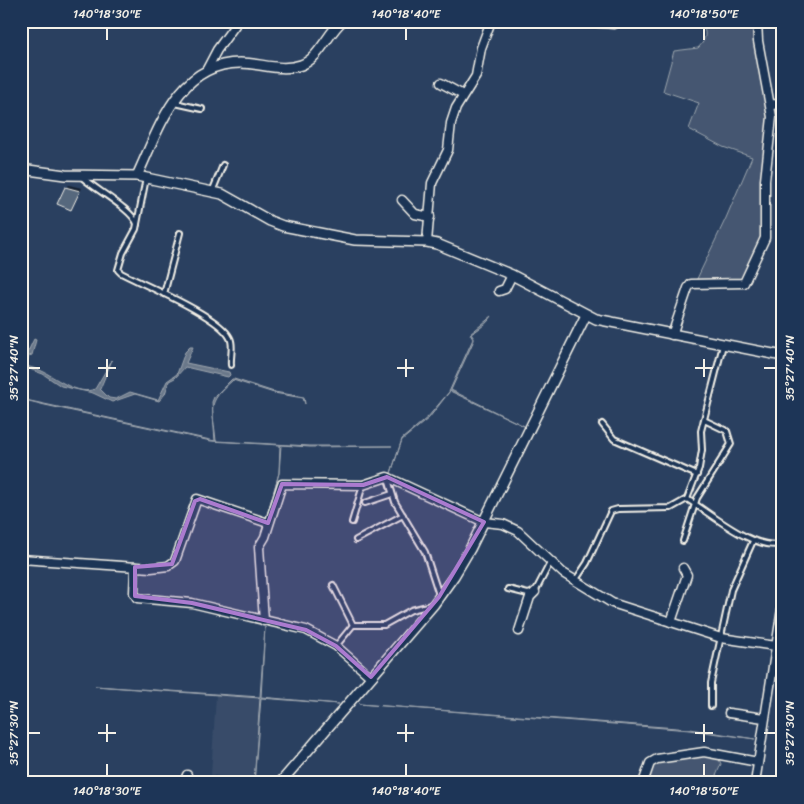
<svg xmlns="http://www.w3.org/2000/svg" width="804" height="804" viewBox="0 0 804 804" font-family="Sriracha,sans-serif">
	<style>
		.built { fill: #374c69 }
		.green { fill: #445771; stroke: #9ca4ac }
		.water { fill: #6a788a; stroke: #a1a8b0 }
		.shadow { fill: #0007 }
		.building { fill: #56677d; stroke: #f4f1e8 }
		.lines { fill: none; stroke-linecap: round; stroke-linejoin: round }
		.service-casing { stroke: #f4f1e8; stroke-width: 8 }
		.minor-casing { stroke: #f4f1e8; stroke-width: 11 }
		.tertiary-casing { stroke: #f4f1e8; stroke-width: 12 }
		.service { stroke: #1d3557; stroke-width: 4 }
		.minor { stroke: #1d3557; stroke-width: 8 }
		.tertiary { stroke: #1d3557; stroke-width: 9 }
		.marked { fill: #ab7bcf; fill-opacity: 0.2; stroke: #ab7bcf; stroke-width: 4; stroke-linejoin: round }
		.ticks { fill: none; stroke: #f4f1e8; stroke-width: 2 }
		.neatline { fill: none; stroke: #f4f1e8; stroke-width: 2 }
		.ticks-label { font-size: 12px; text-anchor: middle; fill: #f4f1e8 }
	</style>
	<rect width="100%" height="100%" fill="#2a4060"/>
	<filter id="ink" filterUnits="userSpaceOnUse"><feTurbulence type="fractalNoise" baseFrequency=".02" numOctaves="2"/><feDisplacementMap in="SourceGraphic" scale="10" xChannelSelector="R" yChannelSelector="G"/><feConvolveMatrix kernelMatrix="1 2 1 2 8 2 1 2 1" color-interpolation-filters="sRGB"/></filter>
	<g filter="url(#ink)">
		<!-- built -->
		<path class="built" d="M216,695l44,3 -6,83 -43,-6z"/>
		<!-- green -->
		<g class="green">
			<path d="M701,21h56l14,83 -6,134 -18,42 -52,3 31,-65 26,-61 -29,-10 -34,-18 10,-26 -36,-12 11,-40 24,-3c9,-9 9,-15 3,-27z"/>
			<path d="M703,755l15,2 3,7 -8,19h-68l9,-20z"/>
		</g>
		<!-- water -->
		<g class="water">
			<path d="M492,316c-5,8 -13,13 -21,18l3,4v2l-23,50 73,36 -74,-35 -21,27 -27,22 -11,33 11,-34 26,-22 21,-25 24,-53 -3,-5z"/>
			<path d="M34,339l2,1 -4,15 -3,1 -3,10c6,2 13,3 18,6 14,7 34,24 51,17l17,-29 -12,29 9,9 7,1 14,-7 28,8 9,-19 10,-7 8,-22 5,-5h3l-7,16 43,9 1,3 -2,2 -43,-10 -10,11 -6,3 -4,13 -6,7 -24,-7 -23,8 -19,-9 -32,-7 -18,-12 -22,-8z"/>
			<path d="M232,379h2l40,13 30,5 1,7 -2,-6 -29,-5 -41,-13c-28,25 -20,26 -17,61l94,5h82l-82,1 -29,-2 -2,28 -13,46 13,-46 1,-28 -69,-4 -166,-36 -24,-6 194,42 -3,-39 2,-5z"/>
			<path d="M265,627l-4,70 78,7 -78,-6 -7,85 6,-85 -165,-12 165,11z"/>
			<path d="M359,704l331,25 65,10 -65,-9z"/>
		</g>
		<!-- shadow -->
		<path class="shadow" d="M69,185l13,3 -11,21 -5,-21z"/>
		<!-- building -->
		<path class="building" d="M65,187l15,4 -9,19 -14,-6z"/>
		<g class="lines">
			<!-- service casing -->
			<g class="service-casing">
				<g id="service">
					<path d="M175,103l27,6"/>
					<path d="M83,178c13,12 50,32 54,46"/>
					<path d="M146,178l-10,51 -13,24 -5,17 3,3c23,12 99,43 109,65 4,7 0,19 1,27"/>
					<path d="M212,192l11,-27"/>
					<path d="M164,294l16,-61"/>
					<path d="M602,424l12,15 83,36"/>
					<path d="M388,479l7,23 30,50 14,43"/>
					<path d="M687,499c25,15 66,52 96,45"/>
					<path d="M365,503l27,-9"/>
					<path d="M352,522l11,-37"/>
					<path d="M356,540l47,-25"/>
					<path d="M683,541l14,-43 34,-54 -4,-13 -23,-11"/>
					<path d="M575,581l12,-18 24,-52 7,-2 53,-1 16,-9 12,-31 3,-18 -1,-19 22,-86"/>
					<path d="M333,585l20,40"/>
					<path d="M508,589l20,5 7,-2 15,-29"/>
					<path d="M336,646l17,-21h31l27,-15 20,-5"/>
					<path d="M711,706v-23l20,-93 22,-49"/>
				</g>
			</g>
			<!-- minor casing -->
			<g class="minor-casing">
				<g id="minor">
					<path d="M577,21l37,3 1,-3"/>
					<path d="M207,69l10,-19 21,-29"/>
					<path d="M441,83l22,12"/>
					<path d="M771,104l12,1"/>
					<path d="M402,200l13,14 15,3"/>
					<path d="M427,242l5,-59 16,-33 3,-27 5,-15 20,-32 5,-28 10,-27"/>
					<path d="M499,291l6,-2 7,-14"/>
					<path d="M672,335l16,-47 3,-4 53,-1 21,-45v-58l7,-63 -14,-76 -1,-20"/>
					<path d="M21,559l130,9 17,-2 7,-5 22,-62 71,24"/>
					<path d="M135,567l-1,26 3,5 55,5 114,27 30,16 35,31"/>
					<path d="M264,621l-5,-74 6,-10 17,-53 81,1 24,-8 97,45 19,2 15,7 45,42 49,30 109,35 55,8"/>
					<path d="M671,622l16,-47 -4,-7"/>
					<path d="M519,631l11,-34 5,-5"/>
					<path d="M729,713l35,5"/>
					<path d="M184,783l3,-8"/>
					<path d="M643,783l7,-20 7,-4 47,-7 54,10"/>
					<path d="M755,783l28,-181"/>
				</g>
			</g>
			<!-- tertiary casing -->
			<g class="tertiary-casing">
				<g id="tertiary">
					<path d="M21,169l44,6 72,1 85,18 48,27 13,5 72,14 72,2 10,2 75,31 84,44 187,37"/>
					<path d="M137,176c22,-47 41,-113 103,-113 20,0 41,9 61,2 19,-7 26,-31 41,-44"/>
					<path d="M280,783l154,-179 20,-28 16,-27 116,-234"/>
				</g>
			</g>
			<!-- service -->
			<use href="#service" class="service"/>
			<!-- minor -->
			<use href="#minor" class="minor"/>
			<!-- tertiary -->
			<use href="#tertiary" class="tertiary"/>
		</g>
	</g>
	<!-- marked area -->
	<path class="marked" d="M387,477l97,45 -45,75 -68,80 -35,-31 -30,-16 -114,-27 -57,-7v-29l37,-3 23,-63 5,-2 68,24 14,-39 81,1z"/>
	<!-- ticks -->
	<path class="ticks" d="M107,28v12M406,28v12M704,28v12M107,359v18M406,359v18M704,359v18M28,368h12M98,368h18M397,368h17M695,368h18M764,368h12M107,724v18M406,724v18M704,724v18M28,733h12M98,733h18M397,733h17M695,733h18M764,733h12M107,764v12M406,764v12M704,764v12"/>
	<!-- margin -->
	<rect width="804" height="804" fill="none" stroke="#1d3557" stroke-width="55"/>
	<rect x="28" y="28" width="748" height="748" class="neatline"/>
	<g class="ticks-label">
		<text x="107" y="18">140°18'30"E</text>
		<text x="406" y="18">140°18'40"E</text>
		<text x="704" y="18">140°18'50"E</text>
		<text transform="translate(14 368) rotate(-90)" y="4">35°27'40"N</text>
		<text transform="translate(790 368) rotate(-90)" y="4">35°27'40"N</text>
		<text transform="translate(14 733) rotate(-90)" y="4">35°27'30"N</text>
		<text transform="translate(790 733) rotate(-90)" y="4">35°27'30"N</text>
		<text x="107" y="795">140°18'30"E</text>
		<text x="406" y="795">140°18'40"E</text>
		<text x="704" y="795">140°18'50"E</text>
	</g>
</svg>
